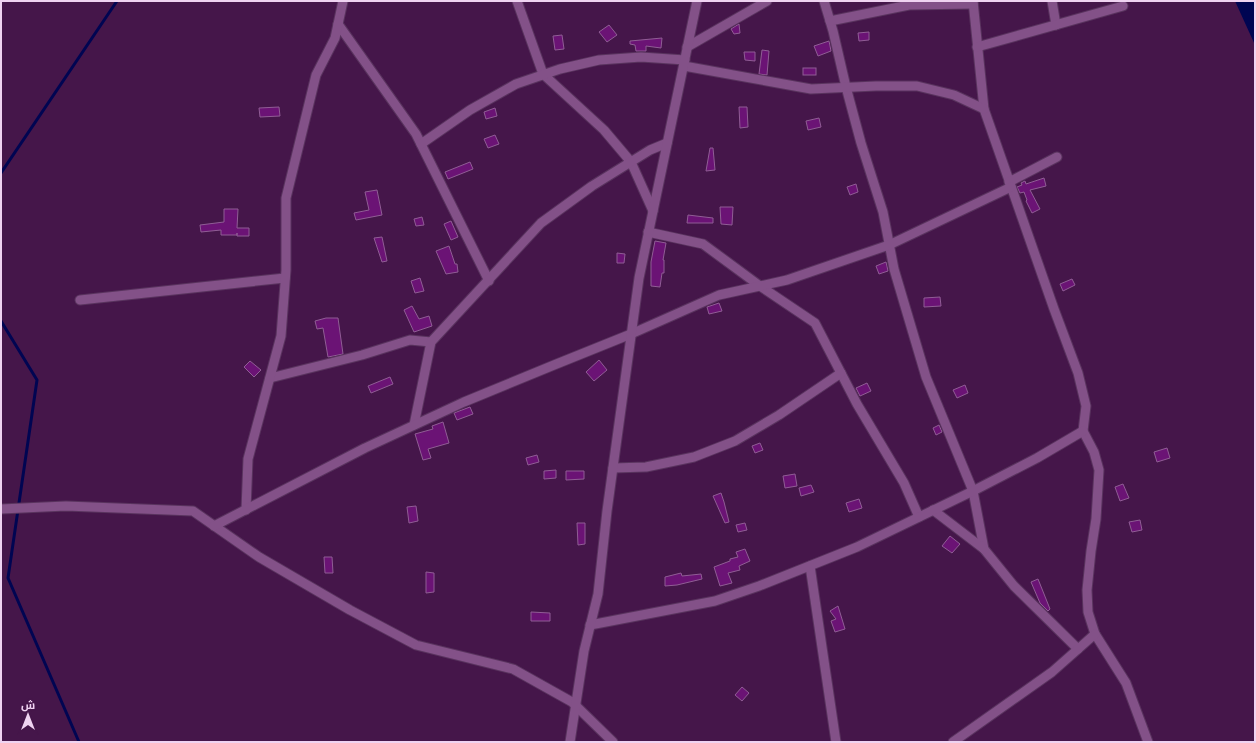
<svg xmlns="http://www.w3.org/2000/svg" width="1256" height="743" viewBox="0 0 1256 743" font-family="Raleway,Cairo,sans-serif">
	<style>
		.water { fill: #000552 }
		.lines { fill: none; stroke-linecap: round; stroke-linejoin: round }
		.stream { stroke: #000552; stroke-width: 3 }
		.building { fill: #6b1375; stroke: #905d95 }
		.street-casing { stroke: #59335e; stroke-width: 11 }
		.street { stroke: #835188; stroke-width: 9 }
	</style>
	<rect width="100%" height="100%" fill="#45164a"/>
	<!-- water -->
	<path class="water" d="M1235,1h20v44z"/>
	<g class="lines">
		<!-- stream -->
		<g class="stream">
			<path d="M1,173l116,-172"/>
			<path d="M1,321l36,59 -29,198 71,164"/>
		</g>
	</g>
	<!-- building -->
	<g class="building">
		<path d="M739,24l1,9 -6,1 -3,-5z"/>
		<path d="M609,25l8,10 -10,7 -8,-10z"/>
		<path d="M869,32v8l-10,1 -1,-8z"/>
		<path d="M562,35l2,14 -9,1 -2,-14z"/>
		<path d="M662,38l-1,10 -15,-2v5h-10l-1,-6 -5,-1v-3z"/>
		<path d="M829,41l2,10 -13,5 -4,-10z"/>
		<path d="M762,50l7,1 -2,24 -8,-1z"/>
		<path d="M744,52h11v9l-10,-1z"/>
		<rect x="803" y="68" width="13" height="7"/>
		<path d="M279,107l1,9 -20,1 -1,-9z"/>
		<path d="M739,107h8l1,20 -8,1z"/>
		<path d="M495,108l2,8 -11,3 -2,-7z"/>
		<path d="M819,118l2,9 -13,3 -2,-9z"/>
		<path d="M495,135l4,9 -11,4 -4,-9z"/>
		<path d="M710,148h3l2,22 -9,1z"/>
		<path d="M470,162l3,7 -25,10 -3,-7z"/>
		<path d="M1044,178l2,8 -16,4 10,19 -8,4 -6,-12 1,-1 -3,-8 -4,1 -3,-6 5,-2 -1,-2 4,-2 1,3z"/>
		<path d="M856,184l2,8 -8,3 -3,-8z"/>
		<path d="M377,190l5,25 -26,5 -2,-7 15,-3 -4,-18z"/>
		<path d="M720,207h13l-1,18 -11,-1z"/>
		<path d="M224,209h14l-1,19h12v8h-12v-3v2h-16v-5l-20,2 -1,-7 24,-3z"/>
		<path d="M688,215l25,3v5h-26z"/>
		<path d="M422,217l2,8 -8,1 -2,-7z"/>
		<path d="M451,221l7,16 -7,3 -7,-16z"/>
		<path d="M382,237l5,24 -5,1 -8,-24z"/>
		<path d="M655,241l11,2 -3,17h1v13h-2l-2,14 -9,-1v-24z"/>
		<path d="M449,246l6,18h2l1,8 -12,2 -10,-23z"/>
		<path d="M617,253l8,1 -1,9h-7z"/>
		<path d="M886,262l2,9 -9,3 -3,-8z"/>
		<path d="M420,278l4,13 -9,2 -4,-12z"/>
		<path d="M1072,279l3,6 -12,6 -3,-7z"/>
		<path d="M940,297l1,9 -17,1v-9z"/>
		<path d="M719,303l3,8 -13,3 -2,-7z"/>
		<path d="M412,306l7,13 10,-3 3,10 -18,6 -10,-22z"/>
		<path d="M326,318h12l5,36 -15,3 -5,-29 -6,1 -2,-8z"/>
		<path d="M599,360l8,10 -13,11 -8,-9z"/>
		<path d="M250,361l11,9 -7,7 -10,-10z"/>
		<path d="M390,377l3,7 -22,9 -3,-7z"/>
		<path d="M867,383l4,8 -11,5 -4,-8z"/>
		<path d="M965,385l3,8 -11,5 -4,-8z"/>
		<path d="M470,407l3,7 -16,6 -3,-7z"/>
		<path d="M443,422l6,21 -21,6 3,9 -8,2 -8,-26 18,-5 -1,-3z"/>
		<path d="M939,425l3,7 -6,3 -3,-7z"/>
		<path d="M760,443l3,7 -8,3 -3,-7z"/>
		<path d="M1167,448l3,10 -13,4 -3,-10z"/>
		<path d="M537,455l2,7 -11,3 -2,-7z"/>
		<path d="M556,470v8l-12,1v-8z"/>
		<path d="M566,471h18v8l-18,1z"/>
		<path d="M795,474l2,12 -12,2 -2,-12z"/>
		<path d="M1123,484l6,14 -9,3 -5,-14z"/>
		<path d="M811,485l3,7 -13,4 -2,-8z"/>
		<path d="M721,493l3,9 5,20 -4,1 -12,-27z"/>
		<path d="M859,499l3,9 -13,4 -3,-9z"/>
		<path d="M416,506l2,15 -9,2 -2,-16z"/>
		<path d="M1140,520l2,10 -10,2 -3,-10z"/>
		<path d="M577,523h8v21l-7,1z"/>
		<path d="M745,523l2,7 -9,2 -2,-7z"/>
		<path d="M950,536l10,8 -8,9 -10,-7z"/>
		<path d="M745,549l5,12 -11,5 1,4 -12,3 4,10 -12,3 -6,-19 16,-6v-2l8,-2 -2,-5z"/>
		<path d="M324,557h8l1,16h-8z"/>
		<path d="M426,572l8,1v19l-8,1z"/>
		<path d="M681,573l1,3 19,-2 1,5 -25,6 -12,1v-9z"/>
		<path d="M1038,579l12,30 -2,2 -8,-8 -9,-21z"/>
		<path d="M838,606l7,23 -10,3 -4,-11 5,-2 -6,-8z"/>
		<path d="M531,612l19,1v8h-19z"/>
		<path d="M742,687l7,6 -7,8 -7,-6z"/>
	</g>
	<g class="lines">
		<!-- street casing -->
		<g class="street-casing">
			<g id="street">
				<path d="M517,1l26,73 61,56 27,32 22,49"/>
				<path d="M824,1l9,30 13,56 15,56 22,69 11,57 32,108 47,114 11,58 30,37 64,63"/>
				<path d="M973,1l11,108 70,200 24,64 8,33 -3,25 11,21 5,18 -3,49 -5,32 -4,39 1,22 7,22 31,49 22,59"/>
				<path d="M1052,1l4,24"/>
				<path d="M830,21l79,-16 64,-1"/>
				<path d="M338,24l78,110 73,147"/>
				<path d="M687,47l80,-46"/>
				<path d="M977,47l146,-41"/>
				<path d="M684,66l127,23 65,-3h41l37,9 30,14"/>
				<path d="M421,144l49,-34 46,-26 44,-15 39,-9 42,-3 44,3"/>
				<path d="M1009,182l48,-25"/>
				<path d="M648,232l55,12 57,42 55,37 42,81 47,79 15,34"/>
				<path d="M80,300l205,-22"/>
				<path d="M270,378l92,-23 48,-15 21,2"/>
				<path d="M414,425l17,-83 110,-119 51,-37 58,-36 17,-7"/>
				<path d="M613,468l33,-1 48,-10 41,-16 44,-26 62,-42"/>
				<path d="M1,509l65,-3 127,5 66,46 91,53 66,35 97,24 59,33 41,40"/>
				<path d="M246,510l2,-51 33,-123 5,-66v-72l30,-123 19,-37 8,-37"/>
				<path d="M933,510l51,39"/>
				<path d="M214,526l151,-78 99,-46 90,-37 77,-31 88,-39 68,-15 102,-35 122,-58"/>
				<path d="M810,566l26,176"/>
				<path d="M590,625l125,-24 44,-15 98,-39 116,-56 64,-33 46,-27"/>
				<path d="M570,742l14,-91 14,-57 9,-83 32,-233 58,-277"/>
				<path d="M953,742l99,-70 43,-38"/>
			</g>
		</g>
		<!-- street -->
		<use href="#street" class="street"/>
	</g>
	<!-- border -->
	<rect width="1256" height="743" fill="none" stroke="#efd3f1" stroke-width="4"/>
	<!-- north arrow -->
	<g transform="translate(28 715)" stroke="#45164a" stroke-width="3" paint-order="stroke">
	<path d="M0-3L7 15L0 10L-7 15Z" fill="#efd3f1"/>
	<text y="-6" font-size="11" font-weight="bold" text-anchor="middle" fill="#efd3f1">ش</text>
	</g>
</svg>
